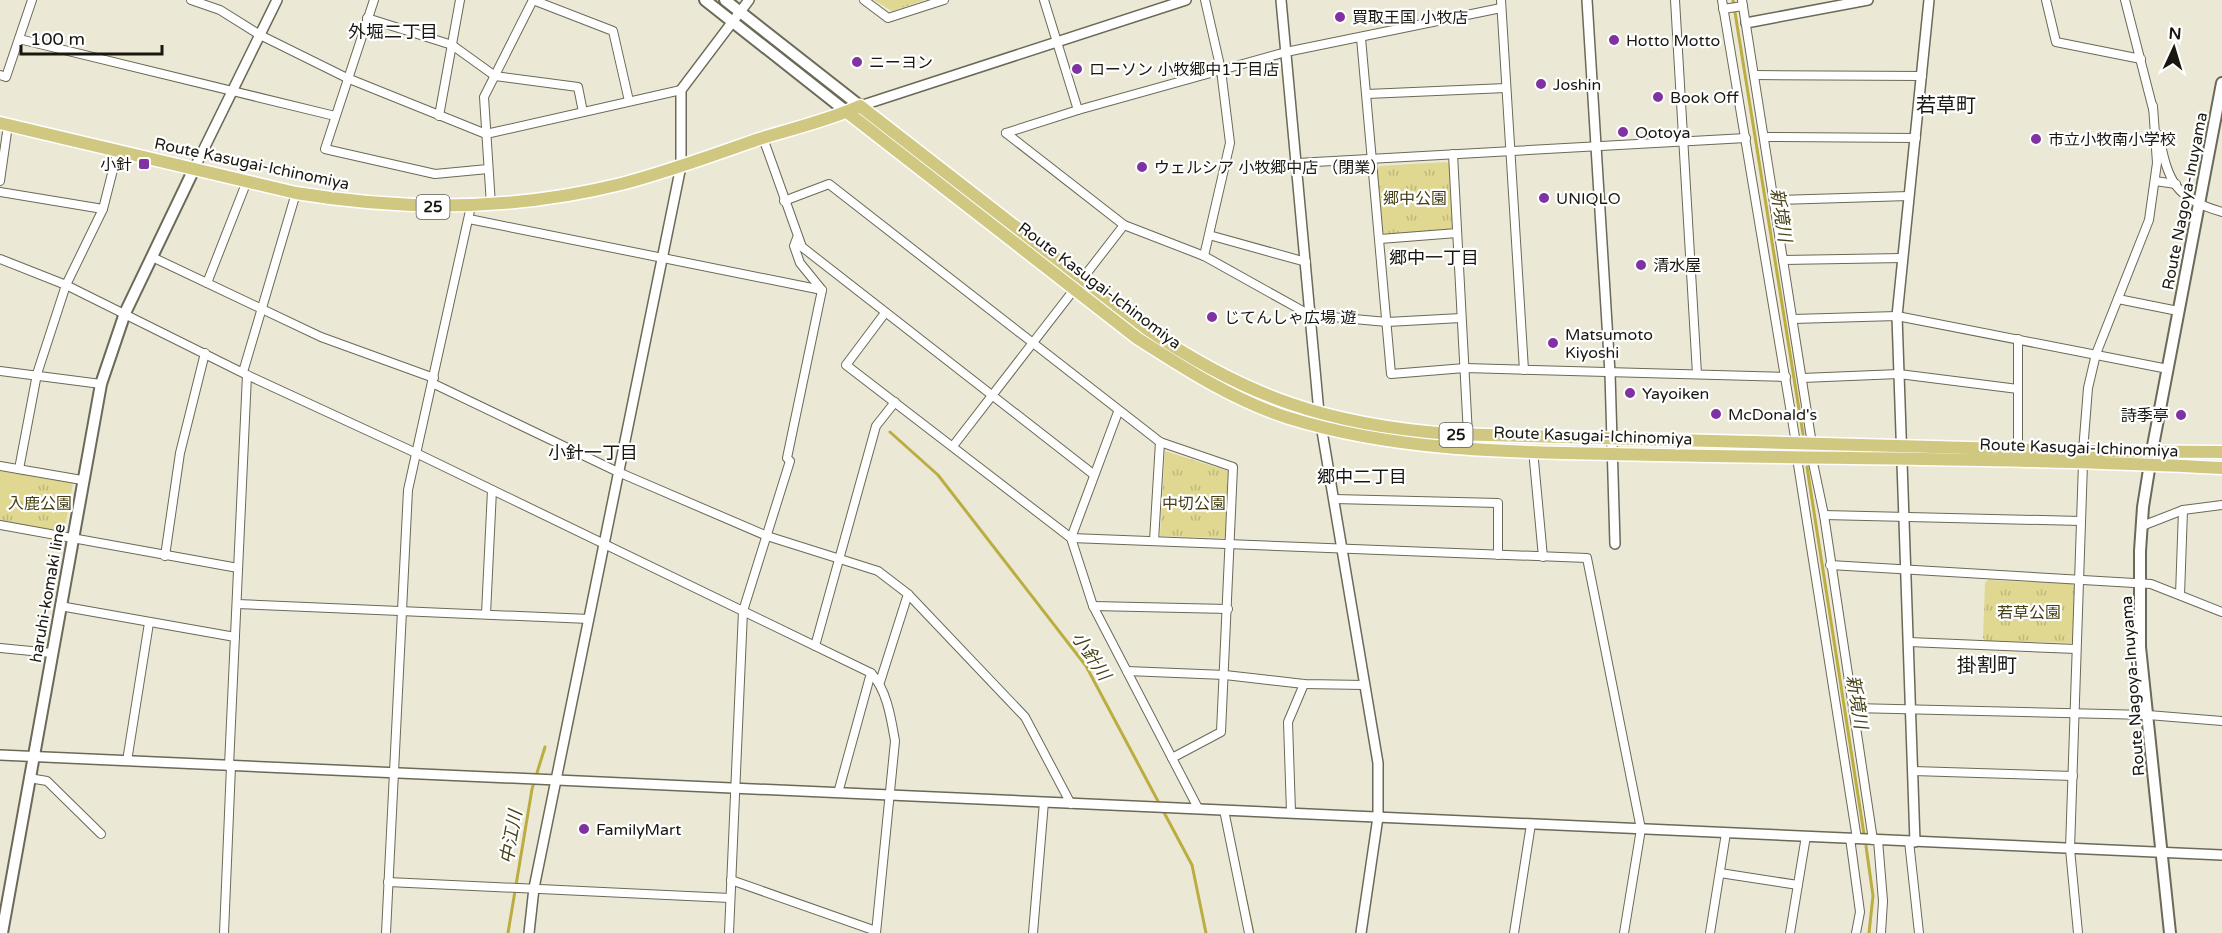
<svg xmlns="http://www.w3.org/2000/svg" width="2222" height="933" viewBox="0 0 2222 933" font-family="'Varela Round','Noto Sans JP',sans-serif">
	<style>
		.grass { fill: url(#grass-tufts) }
		.pitch { fill: #e0d790 }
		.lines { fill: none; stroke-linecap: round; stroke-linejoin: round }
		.stream { stroke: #bbad42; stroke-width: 3 }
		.minor-casing { stroke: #6b6957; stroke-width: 10 }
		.tertiary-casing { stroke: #6b6957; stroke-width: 12 }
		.secondary-casing { stroke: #6b6957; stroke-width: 14 }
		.primary-casing { stroke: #fff; stroke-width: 15 }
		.minor { stroke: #fff; stroke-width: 8 }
		.tertiary { stroke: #fff; stroke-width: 9 }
		.secondary { stroke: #fff; stroke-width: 10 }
		.primary { stroke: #d0c781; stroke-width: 12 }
		.poi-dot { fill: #8132a2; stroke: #fff; stroke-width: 2 }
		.labels { text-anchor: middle; stroke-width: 4.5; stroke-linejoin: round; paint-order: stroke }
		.shield { fill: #fff; stroke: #5d5d58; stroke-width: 1.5 }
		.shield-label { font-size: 15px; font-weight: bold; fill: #181710 }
		.poi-label { font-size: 16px; fill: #181710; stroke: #fff; text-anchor: start }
		.street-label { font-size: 16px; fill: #181710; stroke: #fff }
		.park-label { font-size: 16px; fill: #443e11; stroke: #fff }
		.neighbourhood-label { font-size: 18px; fill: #181710; stroke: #fff }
		.water-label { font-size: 18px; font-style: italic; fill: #484216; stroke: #fff }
		.quarter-label { font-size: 20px; fill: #181710; stroke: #fff }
	</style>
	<defs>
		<pattern id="grass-tufts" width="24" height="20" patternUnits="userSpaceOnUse" patternTransform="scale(1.5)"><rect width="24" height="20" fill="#e0d790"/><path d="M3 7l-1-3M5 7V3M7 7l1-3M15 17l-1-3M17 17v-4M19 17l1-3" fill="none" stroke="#bfb87b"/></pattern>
	</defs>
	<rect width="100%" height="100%" fill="#ebe9d5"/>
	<!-- grass -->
	<g class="grass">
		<path d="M874,0h51l-33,11z"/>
		<path d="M1446,162l3,2 3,64 -2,3 -64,4 -3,-3 -6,-63 3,-3z"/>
		<path d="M1165,451l63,20 -3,67 -65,-2z"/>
		<path d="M0,471l73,12 -9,50 -64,-12z"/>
		<path d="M1988,580l84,4 4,3 -2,56 -88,-2 -3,-3 2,-55z"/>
	</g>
	<!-- pitch -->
	<path class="pitch" d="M0,478l14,2 -6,33 -8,-2z"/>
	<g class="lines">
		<!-- stream -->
		<g class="stream">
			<path d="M1733,0l70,434"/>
			<path d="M890,432l48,43 148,191 106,199 14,68"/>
			<path d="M1807,467l57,367"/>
			<path d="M1866,846l7,50 -4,37"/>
			<path d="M1237,858l16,75"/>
			<path d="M508,933l24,-144 13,-42"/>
		</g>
		<!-- minor casing -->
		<g class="minor-casing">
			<g id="minor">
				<path d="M191,0l29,10 40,25 87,43 139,56 195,-44"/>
				<path d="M374,0l-49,149 110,25 53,-5"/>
				<path d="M533,0l80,31 16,70"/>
				<path d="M864,0l24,18 56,-18"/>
				<path d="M1044,0l34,110"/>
				<path d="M1501,0l23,370"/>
				<path d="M1675,0l22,374"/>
				<path d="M1722,0l74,443"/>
				<path d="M1742,0l70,444"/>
				<path d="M2046,0l10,42 85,17"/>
				<path d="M2125,0l28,109"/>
				<path d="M1723,9l20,-3"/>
				<path d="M367,18l85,27 43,31 83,11 5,25"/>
				<path d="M1361,38l30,336 74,-6 321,9"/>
				<path d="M19,39l316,77"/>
				<path d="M0,75l6,2 26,-77"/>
				<path d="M1754,75l168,1"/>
				<path d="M1367,94l139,-6"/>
				<path d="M439,116l21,-116"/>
				<path d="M1006,133l72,-23 208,-58 215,-44"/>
				<path d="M1006,133l118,92 80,31 106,59 77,7 74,-4"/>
				<path d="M2159,135c9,47 16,63 63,77"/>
				<path d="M1764,137l152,1"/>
				<path d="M763,138l39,109 291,227"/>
				<path d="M1453,154l15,281"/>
				<path d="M1297,163l449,-25"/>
				<path d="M0,181l8,-56"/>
				<path d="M2155,181l21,3"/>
				<path d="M0,192l103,17 -37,76 -29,89 -18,95"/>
				<path d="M1774,200l135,-4"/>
				<path d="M784,201l45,-17 331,258 73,25 -12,265 -49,26"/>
				<path d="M491,205l-7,-108 49,-97"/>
				<path d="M103,209l15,-59"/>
				<path d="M469,219l353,71 -35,168 3,3 -47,150 -14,322"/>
				<path d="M1209,235l97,27"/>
				<path d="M797,238l-3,8 6,17 22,27"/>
				<path d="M1380,239l77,-6"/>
				<path d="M1204,256l26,-113 -9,-73 -16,-70"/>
				<path d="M152,257l169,80 113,41"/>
				<path d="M0,259l66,26 181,90 169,78 455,220c16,17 20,45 24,68l-19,192"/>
				<path d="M1783,260l120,-2"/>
				<path d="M207,283l40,-102"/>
				<path d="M2118,299l60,12"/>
				<path d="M885,313l-39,52 225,173 516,20 54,271 -17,104"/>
				<path d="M1793,319l104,-3 271,53"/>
				<path d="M0,371l101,13"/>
				<path d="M243,372l53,-179"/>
				<path d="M1802,378l97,-4 119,15"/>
				<path d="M432,383l186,89 149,64 111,35 30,23 117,123 46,87"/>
				<path d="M1118,412l-47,126 22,68 105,202"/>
				<path d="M953,446l171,-221"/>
				<path d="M2018,449v-110"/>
				<path d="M1533,450l10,107"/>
				<path d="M2083,451l5,-63 8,-34 53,-134 8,-57 -4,-57"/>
				<path d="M1797,458l60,381"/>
				<path d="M1812,458l12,57 49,325"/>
				<path d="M0,466l82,14"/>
				<path d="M1334,499l164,4v52"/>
				<path d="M1824,515l257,6"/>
				<path d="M0,525l238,43"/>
				<path d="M2142,526l41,-16 39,-5"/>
				<path d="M1154,541l6,-99"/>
				<path d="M165,556l15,-103 25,-100"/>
				<path d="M1830,565l321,19 71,28"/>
				<path d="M2180,595l3,-85"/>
				<path d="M237,604l352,15"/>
				<path d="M60,606l175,31"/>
				<path d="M1093,606l135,3"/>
				<path d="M486,614l6,-124"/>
				<path d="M1909,642l167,7"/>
				<path d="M815,646l61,-220 19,-24"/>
				<path d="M0,648l52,5"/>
				<path d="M1127,671l98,4 79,9 61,1"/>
				<path d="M880,682l28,-88"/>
				<path d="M1853,708l295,7 74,6"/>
				<path d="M127,761l22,-138"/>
				<path d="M229,766l18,-391"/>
				<path d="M1913,771l160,5"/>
				<path d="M29,778l18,3 54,53"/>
				<path d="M838,793l33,-120"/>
				<path d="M1224,810l25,123"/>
				<path d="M1291,812l-3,-90 16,-38"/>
				<path d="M1850,838l10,74 -4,21"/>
				<path d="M1878,840l5,61 -2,32"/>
				<path d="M1909,841l10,92"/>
				<path d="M1720,873l78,12"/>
				<path d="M731,880l145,51"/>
				<path d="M388,882l342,16"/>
				<path d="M224,933l7,-167"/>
				<path d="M386,933l22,-443 63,-284"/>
				<path d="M1033,933l11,-131"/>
				<path d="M1514,933l17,-109"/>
				<path d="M1710,933l16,-100"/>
				<path d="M1790,933l16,-97"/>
				<path d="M2078,933l-8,-84 13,-386"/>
			</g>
		</g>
		<!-- tertiary casing -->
		<g class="tertiary-casing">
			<g id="tertiary">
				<path d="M1281,0l38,413 59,350v54l-17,116"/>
				<path d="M1587,0l23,373 5,171"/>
				<path d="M1746,23l122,-23"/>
				<path d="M860,106l326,-106"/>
				<path d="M195,167l82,-167"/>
				<path d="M0,755l2222,100"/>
				<path d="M1915,842l-18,-526 32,-316"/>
				<path d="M529,933l5,-45 147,-722v-76l68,-90"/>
			</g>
		</g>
		<!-- secondary casing -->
		<g class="secondary-casing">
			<g id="secondary">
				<path d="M705,0l142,112"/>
				<path d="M725,0l135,106"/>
				<path d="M2,933l99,-549 24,-71 70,-146"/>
				<path d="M2170,933l-30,-286v-96l3,-44 9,-56 70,-368"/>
			</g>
		</g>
		<!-- primary casing -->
		<g class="primary-casing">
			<g id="primary">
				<path d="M847,112l290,226c48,31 98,63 152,80 119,37 248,34 371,37 187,4 375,3 562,13"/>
				<path d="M0,123l296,70c109,18 217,18 325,-9 46,-12 90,-28 135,-44 34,-11 71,-19 104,-34l287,223c99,68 182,96 303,105l633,17 139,1"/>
			</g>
		</g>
		<!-- minor -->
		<use href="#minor" class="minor"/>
		<!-- tertiary -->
		<use href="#tertiary" class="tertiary"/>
		<!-- secondary -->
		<use href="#secondary" class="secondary"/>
		<!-- primary -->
		<use href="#primary" class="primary"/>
	</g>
	<!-- markers -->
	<g class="poi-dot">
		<circle cx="1340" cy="17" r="6"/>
		<circle cx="1614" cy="40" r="6"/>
		<circle cx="857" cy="62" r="6"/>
		<circle cx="1077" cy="69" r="6"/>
		<circle cx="1541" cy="84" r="6"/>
		<circle cx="1658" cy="97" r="6"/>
		<circle cx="1623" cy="132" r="6"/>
		<circle cx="2036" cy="139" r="6"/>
		<rect x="138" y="158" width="12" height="12" rx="3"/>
		<circle cx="1142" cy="167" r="6"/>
		<circle cx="1544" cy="198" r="6"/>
		<circle cx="1641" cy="265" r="6"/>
		<circle cx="1212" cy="317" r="6"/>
		<circle cx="1553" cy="343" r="6"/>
		<circle cx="1630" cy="393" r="6"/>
		<circle cx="1716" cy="414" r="6"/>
		<circle cx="2181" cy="415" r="6"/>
		<circle cx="584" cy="829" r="6"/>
	</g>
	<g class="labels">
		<!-- shield labels -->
		<g class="shield">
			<rect x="416.5" y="195" width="33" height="24" rx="4.5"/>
			<rect x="1439.5" y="423" width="33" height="24" rx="4.5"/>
		</g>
		<g class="shield-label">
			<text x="433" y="212">25</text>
			<text x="1456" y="440">25</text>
		</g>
		<!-- poi labels -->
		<g class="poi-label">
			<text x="1352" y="23">買取王国 小牧店</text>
			<text x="1626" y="46">Hotto Motto</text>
			<text x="869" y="68">ニーヨン</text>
			<text x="1089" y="75">ローソン 小牧郷中1丁目店</text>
			<text x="1553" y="90">Joshin</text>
			<text x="1670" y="103">Book Off</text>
			<text x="1635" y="138">Ootoya</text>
			<text x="2048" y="145">市立小牧南小学校</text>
			<text x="132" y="170" text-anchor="end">小針</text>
			<text x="1154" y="173">ウェルシア 小牧郷中店 （閉業）</text>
			<text x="1556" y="204">UNIQLO</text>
			<text x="1653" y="271">清水屋</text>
			<text x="1224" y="323">じてんしゃ広場 遊</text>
			<text x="1565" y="340">Matsumoto<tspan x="1565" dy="18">Kiyoshi</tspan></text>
			<text x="1642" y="399">Yayoiken</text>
			<text x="1728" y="420">McDonald's</text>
			<text x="2169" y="421" text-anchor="end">詩季亭</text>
			<text x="596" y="835">FamilyMart</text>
		</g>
		<!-- street labels -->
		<g class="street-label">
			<text transform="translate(252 163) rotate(12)" y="6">Route Kasugai-Ichinomiya</text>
			<text transform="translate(2184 201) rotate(-79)" y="6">Route Nagoya-Inuyama</text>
			<text transform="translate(1100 285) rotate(37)" y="6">Route Kasugai-Ichinomiya</text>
			<text transform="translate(1593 435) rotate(2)" y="6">Route Kasugai-Ichinomiya</text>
			<text transform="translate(2079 447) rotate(2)" y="6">Route Kasugai-Ichinomiya</text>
			<text transform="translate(47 593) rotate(-80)" y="6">haruhi-komaki line</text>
			<text transform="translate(2132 686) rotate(-94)" y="6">Route Nagoya-Inuyama</text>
		</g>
		<!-- park labels -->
		<g class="park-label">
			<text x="1415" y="204">郷中公園</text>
			<text x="40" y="509">入鹿公園</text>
			<text x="1194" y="509">中切公園</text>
			<text x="2029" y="618">若草公園</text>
		</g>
		<!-- neighbourhood labels -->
		<g class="neighbourhood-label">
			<text x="393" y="38">外堀二丁目</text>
			<text x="1434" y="264">郷中一丁目</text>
			<text x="593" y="459">小針一丁目</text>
			<text x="1362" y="483">郷中二丁目</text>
		</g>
		<!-- water labels -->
		<g class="water-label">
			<text transform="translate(1781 215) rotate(81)" y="6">新境川</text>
			<text transform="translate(1091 656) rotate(56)" y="6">小針川</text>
			<text transform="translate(1857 702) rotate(81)" y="6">新境川</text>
			<text transform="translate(511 837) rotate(-80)" y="6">中江川</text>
		</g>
		<!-- quarter labels -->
		<g class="quarter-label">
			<text x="1946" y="112">若草町</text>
			<text x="1987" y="672">掛割町</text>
		</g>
	</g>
	<!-- north arrow -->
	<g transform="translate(2174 48) rotate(4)" stroke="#ffffff" stroke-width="4.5" paint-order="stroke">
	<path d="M0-4.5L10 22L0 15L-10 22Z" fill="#181710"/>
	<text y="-9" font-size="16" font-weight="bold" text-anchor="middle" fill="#181710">N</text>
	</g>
	<!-- scale -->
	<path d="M21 45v9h141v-9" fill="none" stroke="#181710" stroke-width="3"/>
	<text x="30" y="45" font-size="18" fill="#181710" stroke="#ffffff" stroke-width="4.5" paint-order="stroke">100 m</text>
</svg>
